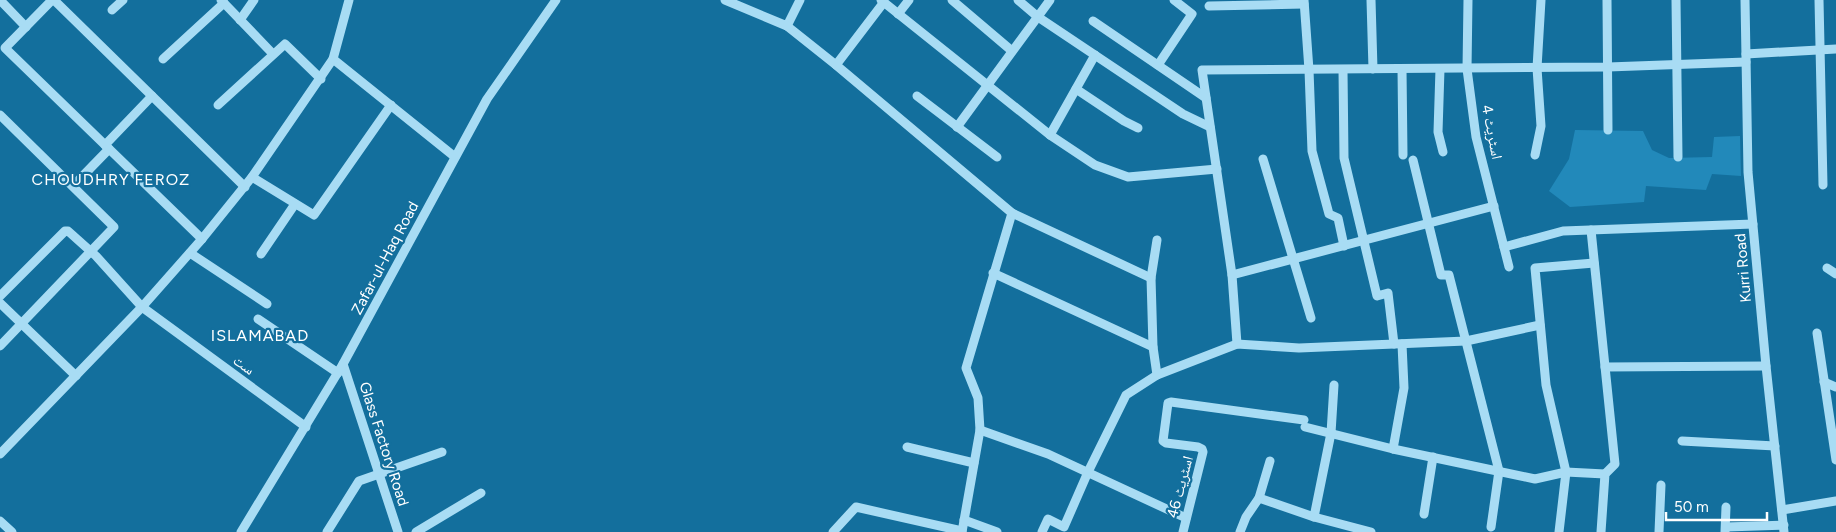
<svg xmlns="http://www.w3.org/2000/svg" width="1836" height="532" viewBox="0 0 1836 532" font-family="Figtree,'Noto Naskh Arabic',sans-serif">
	<style>
		.green { fill: #2289ba }
		.lines { fill: none; stroke-linecap: round; stroke-linejoin: round }
		.minor { stroke: #a8dcf4; stroke-width: 9 }
		.labels { text-anchor: middle; stroke-width: 4.5; stroke-linejoin: round; paint-order: stroke }
		.street-label { font-size: 15px; fill: #fff; stroke: #136f9d }
		.neighbourhood-label { font-size: 16px; letter-spacing: 1px; fill: #fff; stroke: #136f9d }
	</style>
	<rect width="100%" height="100%" fill="#136f9d"/>
	<!-- green -->
	<path class="green" d="M1575,130l68,1 9,19 17,8 43,-1 2,-20 26,-1 1,40 -29,-2 -6,16 -60,-4 -2,16 -74,5 -21,-16 20,-32z"/>
	<g class="lines">
		<!-- minor -->
		<g class="minor">
			<path d="M0,0l26,27"/>
			<path d="M52,0l-47,48 197,191"/>
			<path d="M54,0l191,187"/>
			<path d="M221,0l52,54"/>
			<path d="M725,0l62,26 13,-26"/>
			<path d="M881,0l169,135 45,30 33,12 89,-8"/>
			<path d="M952,0l60,51"/>
			<path d="M1018,0l20,17 145,97 27,13"/>
			<path d="M1304,0l5,70 3,81 17,63 9,4 6,28"/>
			<path d="M1371,0l2,69"/>
			<path d="M1468,0l-1,69 9,68 33,130"/>
			<path d="M1607,0l1,130"/>
			<path d="M1676,0l2,157"/>
			<path d="M1745,0l3,172 18,194 18,166"/>
			<path d="M1819,0l4,185"/>
			<path d="M1209,6l95,-2"/>
			<path d="M112,10l11,-10"/>
			<path d="M898,14l11,-14"/>
			<path d="M240,20l14,-20"/>
			<path d="M1093,21l113,77"/>
			<path d="M787,26l49,39 176,148 -46,155 12,30 2,32 -18,102"/>
			<path d="M1746,54l90,-5"/>
			<path d="M163,59l61,-56"/>
			<path d="M333,59l122,98"/>
			<path d="M836,65l48,-63"/>
			<path d="M1158,65l34,-51 -18,-14"/>
			<path d="M1402,69l1,86"/>
			<path d="M1440,69l-2,63 5,20"/>
			<path d="M1343,70l1,88 33,138 11,-3 6,51"/>
			<path d="M1076,89l48,32 14,7"/>
			<path d="M917,96l80,61"/>
			<path d="M218,105l67,-61 36,35"/>
			<path d="M0,115l114,112 -114,119"/>
			<path d="M957,127l93,-127"/>
			<path d="M1050,135l45,-80"/>
			<path d="M105,145l47,-49"/>
			<path d="M1535,155l6,-29 -4,-58 4,-68"/>
			<path d="M1263,159l48,159"/>
			<path d="M1413,160l28,115h8l50,196 -8,56"/>
			<path d="M252,177l62,38 77,-110"/>
			<path d="M73,186l36,-37"/>
			<path d="M1012,213l139,65"/>
			<path d="M1591,230l24,234 -10,10 -4,58"/>
			<path d="M1157,240l-6,38 2,69 4,28"/>
			<path d="M1504,247l59,-16 190,-7"/>
			<path d="M190,253l77,51"/>
			<path d="M261,254l34,-50"/>
			<path d="M1827,268l9,6"/>
			<path d="M993,273l160,74"/>
			<path d="M1232,275l262,-69"/>
			<path d="M0,296l65,-65h3l28,25 46,51 164,120"/>
			<path d="M0,303l76,73"/>
			<path d="M258,319l80,54"/>
			<path d="M1817,333l19,127"/>
			<path d="M1237,344l-5,-69 -30,-205 406,-3 138,-5"/>
			<path d="M343,364l55,168"/>
			<path d="M1605,367l161,-1"/>
			<path d="M1824,382l12,5"/>
			<path d="M1305,427l88,22 142,30 31,-7 39,2"/>
			<path d="M980,430l68,24 138,64"/>
			<path d="M1682,441l93,5"/>
			<path d="M907,447l67,16"/>
			<path d="M1393,449l11,-61 -2,-44"/>
			<path d="M0,454l142,-147 60,-68 50,-62 81,-118 16,-59"/>
			<path d="M1259,498l55,19 57,15"/>
			<path d="M1782,510l54,-9"/>
			<path d="M1424,514l9,-57"/>
			<path d="M1314,517l17,-84 3,-48"/>
			<path d="M964,520l33,12"/>
			<path d="M0,521l12,11"/>
			<path d="M1726,527l58,-2"/>
			<path d="M241,532l102,-168 144,-265 69,-99"/>
			<path d="M327,532l32,-51 83,-29"/>
			<path d="M416,532l65,-39"/>
			<path d="M833,532l23,-25 106,24"/>
			<path d="M1042,532l6,-13 16,8 24,-55 38,-77 31,-20 80,-31 62,4 167,-7 74,-16"/>
			<path d="M1183,532l20,-80 -1,-3 -4,-2 -32,-4 -3,-2 5,-38 3,-1 133,18"/>
			<path d="M1240,532l6,-15 13,-19 11,-37"/>
			<path d="M1559,532l7,-60 -20,-87 -11,-117 59,-5"/>
			<path d="M1659,532l2,-47"/>
			<path d="M1725,532l1,-25"/>
		</g>
	</g>
	<g class="labels">
		<!-- street labels -->
		<g class="street-label">
			<text transform="translate(1492 132) rotate(79)" y="5">اسٹریٹ 4</text>
			<text transform="translate(385 258) rotate(-62)" y="5">Zafar-ul-Haq Road</text>
			<text transform="translate(1743 268) rotate(-95)" y="5">Kurri Road</text>
			<text transform="translate(244 365) rotate(36)" y="5">ست</text>
			<text transform="translate(384 444) rotate(72)" y="5">Glass Factory Road</text>
			<text transform="translate(1180 487) rotate(-75)" y="5">اسٹریٹ 46</text>
		</g>
		<!-- neighbourhood labels -->
		<g class="neighbourhood-label">
			<text x="111" y="185">CHOUDHRY FEROZ</text>
			<text x="260" y="341">ISLAMABAD</text>
		</g>
	</g>
	<!-- scale -->
	<path d="M1666 512v8h101v-8" fill="none" stroke="#ffffff" stroke-width="2.5"/>
	<text x="1674" y="512" font-size="15" fill="#ffffff" stroke="#136f9d" stroke-width="4" paint-order="stroke">50 m</text>
</svg>
